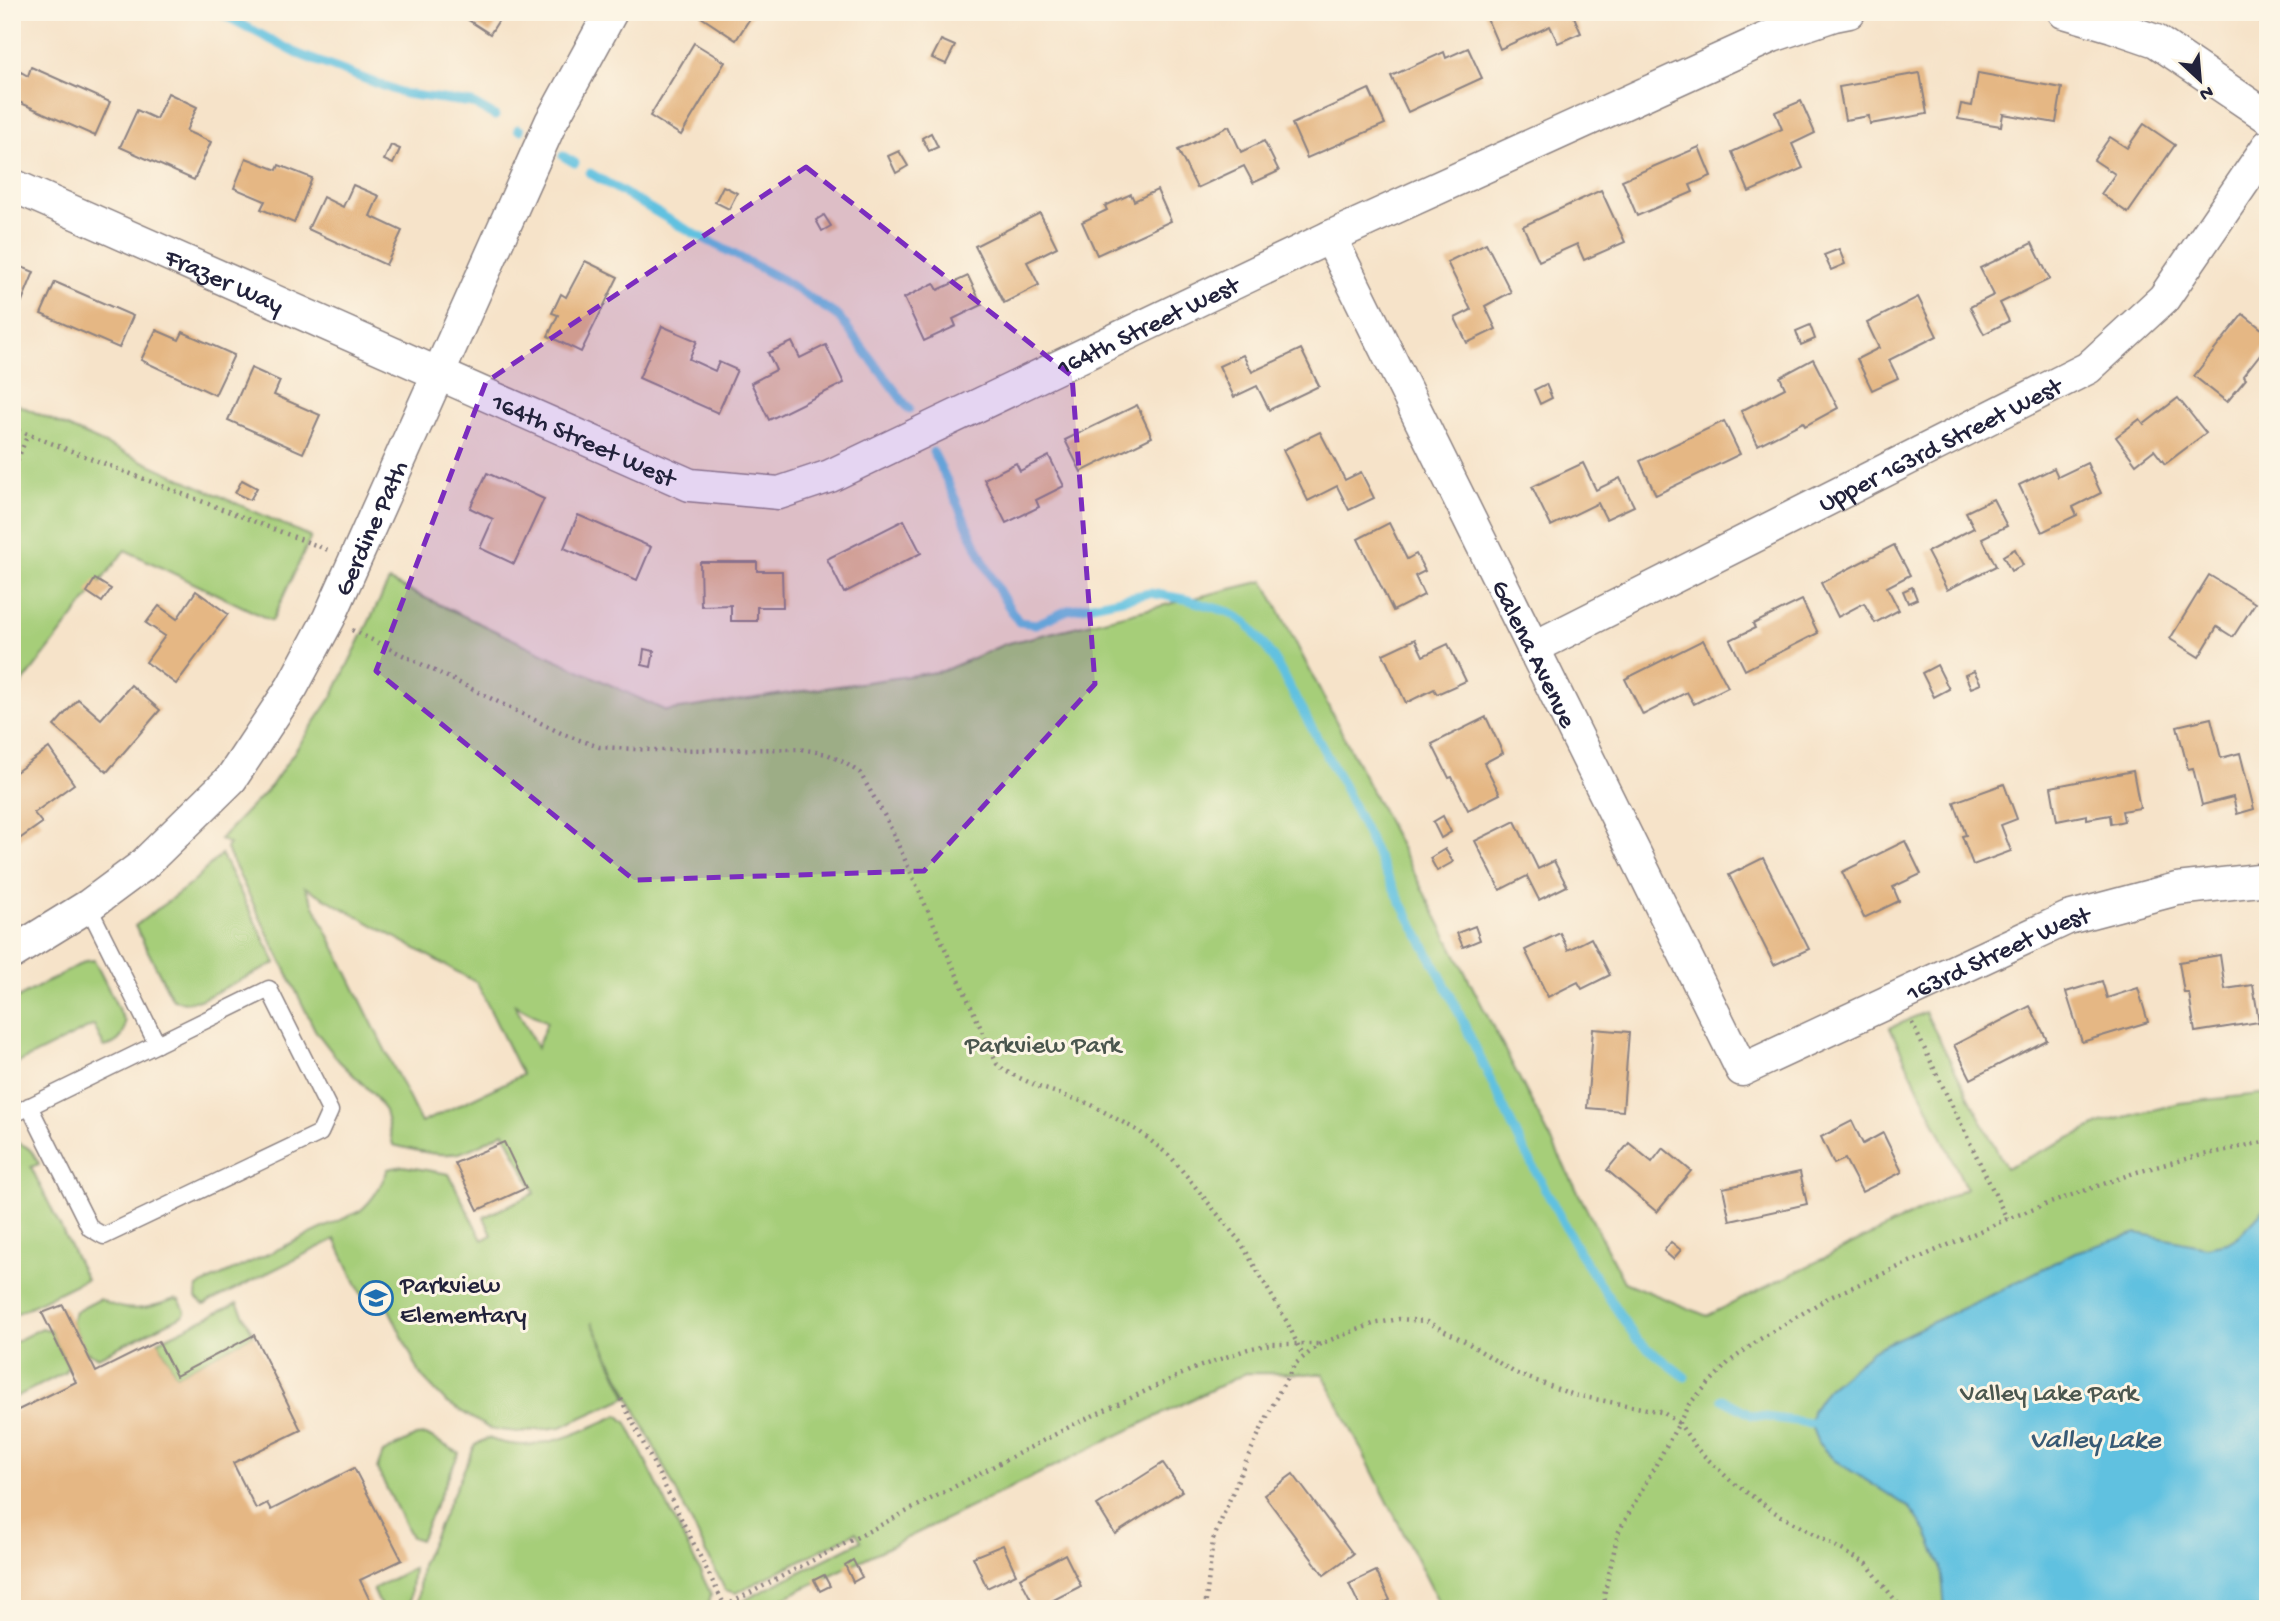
<svg xmlns="http://www.w3.org/2000/svg" width="2280" height="1621" viewBox="0 0 2280 1621" font-family="'Gochi Hand',sans-serif">
	<style>
		.green { fill: #a6ce79; stroke: #64785a; stroke-width: 2; fill-rule: evenodd }
		.water { fill: #61c1e0; stroke: #42728e; stroke-width: 2 }
		.lines { fill: none; stroke-linecap: round; stroke-linejoin: round }
		.stream { stroke: #61c1e0; stroke-width: 9 }
		.building { fill: #e5b784 }
		.service-casing { stroke: #8c8282; stroke-width: 19 }
		.minor-casing { stroke: #8c8282; stroke-width: 35 }
		.path { stroke: #8c8282; stroke-width: 4.5; stroke-dasharray: 2 5; stroke-linecap: butt }
		.service { stroke: #fff; stroke-width: 16 }
		.minor { stroke: #fff; stroke-width: 32 }
		.marked { fill: #7b2cbf; fill-opacity: 0.2; stroke: #7b2cbf; stroke-width: 5; stroke-dasharray: 14 9; stroke-linejoin: round }
		.labels { text-anchor: middle; stroke-width: 6; stroke-linejoin: round; paint-order: stroke }
		.street-label { font-size: 26px; fill: #22223b; stroke: #fcf5e5 }
		.park-label { font-size: 26px; fill: #4a564e; stroke: #fcf5e5 }
		.poi-label { font-size: 26px; fill: #22223b; stroke: #fcf5e5; text-anchor: start }
		.water-label { font-size: 28px; font-style: italic; fill: #385a75; stroke: #fcf5e5 }
	</style>
	<rect width="100%" height="100%" fill="#fcf5e5"/>
	<filter id="ink" filterUnits="userSpaceOnUse"><feTurbulence type="fractalNoise" baseFrequency=".0143" numOctaves="2"/><feDisplacementMap in="SourceGraphic" scale="14" xChannelSelector="R" yChannelSelector="G"/><feConvolveMatrix kernelMatrix="1 2 1 2 8 2 1 2 1" color-interpolation-filters="sRGB"/></filter>
	<filter id="wash" filterUnits="userSpaceOnUse"><feTurbulence type="fractalNoise" baseFrequency=".00686" numOctaves="4" result="noise"/><feDisplacementMap in="SourceGraphic" scale="28" xChannelSelector="R" yChannelSelector="G"/><feGaussianBlur stdDeviation="1.57" result="paint"/><feColorMatrix in="noise" values="0 0 0 0 0 0 0 0 0 0 0 0 0 0 0 0 0 1.4 0 .05"/><feComposite in="paint" operator="in"/></filter>
	<g filter="url(#wash)">
		<rect width="100%" height="100%" fill="#f6e3c9"/>
		<!-- green -->
		<g class="green">
			<path d="M12,402l299,135 -39,84 -147,-71 -113,147z"/>
			<path d="M389,581l277,130 277,-40 62,-27 259,-63 360,701 83,34 259,-128 -76,-160 35,-16 81,156 96,-45 78,-20 88,-10v516h-826l-119,-235 -77,-1 -485,236h-34l134,-68 -5,-9 -120,61 -11,-3 -133,-268 35,75 -66,30 -43,5 -28,-3 -44,-27 -25,-26 -41,-86 -17,8 -28,-59 -131,66 -8,-7 1,-11 163,-76c14,-12 21,-25 28,-42l15,-3 46,8 33,66 10,-5 -8,-18 51,-24 -31,-61c-14,7 -30,17 -45,21 -23,4 -44,-3 -66,-8l-8,-34 -12,-17 -34,-33 -24,-31 -89,-182 3,-4 -9,-5 51,-53 61,-89zM305,887l172,96 45,92 -101,48zM515,1005l32,17 -10,26z"/>
			<path d="M221,854l55,109 -76,37 -14,2 -13,-2 -38,-74 57,-43z"/>
			<path d="M94,960l31,62c0,15 -7,22 -21,25l-10,-22 -82,41v-65l74,-40z"/>
			<path d="M12,1142c15,2 21,9 27,22l-8,3 55,112 -74,37z"/>
			<path d="M100,1299c27,16 47,10 75,0l5,2 5,10 -1,4 -86,42 -12,-5 -15,-30 4,-10z"/>
			<path d="M237,1303l17,32 -78,41 -18,-35z"/>
			<path d="M42,1328l9,3 17,35 -4,7 -52,26v-56z"/>
			<path d="M618,1415l9,8 84,171 -3,13 -4,2h-287l4,-44 54,-120 13,-7c44,19 91,-5 130,-23z"/>
			<path d="M426,1435l33,18 -39,87 -9,-3 -34,-68 6,-16 33,-17z"/>
			<path d="M413,1568l-4,41h-27l-9,-20z"/>
		</g>
		<!-- water -->
		<path class="water" d="M2268,1205v404h-323l-4,-43 -14,-34 -17,-24 -76,-48 -16,-17 -8,-20 2,-12 14,-21 47,-40 126,-59 76,-39 62,-19 69,14 21,-4 12,-7z"/>
		<g class="lines">
			<!-- stream -->
			<g class="stream">
				<path d="M218,12l80,42 107,40 67,9 23,13"/>
				<path d="M518,129l2,1"/>
				<path d="M563,156l12,7"/>
				<path d="M590,173l90,53 103,54 56,37 70,92"/>
				<path d="M933,452c29,56 49,119 86,170l17,2 32,-14 82,-17 35,6 44,13 18,11 26,34 70,128 43,89 62,116 74,156 57,106 57,87 49,38"/>
				<path d="M1722,1399l30,16 58,8"/>
			</g>
		</g>
		<g id="blocks">
			<!-- building -->
			<g class="building">
				<path d="M456,12h48l-14,22z"/>
				<path d="M704,12h50l-18,28 -35,-23z"/>
				<path d="M1484,12h88l9,21 -23,10 -8,-17 -50,23z"/>
				<path d="M2246,12h22v15z"/>
				<path d="M941,40l14,6 -9,18 -14,-6z"/>
				<path d="M694,43l31,19 -44,73 -31,-19z"/>
				<path d="M1468,48l14,30 -74,34 -17,-36 53,-24 2,6z"/>
				<path d="M31,67l79,35 -15,34 -83,-37v-13l7,-15 9,5z"/>
				<path d="M1920,73l7,41 -57,10 -1,-8 -24,4 -6,-33z"/>
				<path d="M1978,73l84,15 -6,35 -53,-9 -2,12 -43,-7 3,-15 11,2z"/>
				<path d="M1369,89l16,35 -78,34 -15,-34z"/>
				<path d="M168,93l29,14 -11,24 25,11 -17,38 -74,-33 17,-37 19,9z"/>
				<path d="M1801,101l14,32 -23,11 11,24 -54,24 -17,-40 50,-23 -7,-17z"/>
				<path d="M2144,124l31,21 -47,68 -27,-19 14,-20 -21,-14 16,-23 17,11z"/>
				<path d="M1229,126l12,26 23,-11 15,30 -26,12 -9,-17 -47,22 -19,-38z"/>
				<path d="M931,133l7,14 -9,4 -7,-13z"/>
				<path d="M391,145l9,4 -7,15 -9,-4z"/>
				<path d="M1699,147l12,29 -21,9 3,7 -56,24 -15,-36z"/>
				<path d="M899,151l9,15 -12,7 -8,-17z"/>
				<path d="M246,158l31,12 2,-5 33,13 -18,45 -33,-14 4,-8 -31,-13z"/>
				<path d="M353,185l26,11 -9,20 32,15 -16,34 -78,-36 15,-32 20,10z"/>
				<path d="M723,186l14,7 -8,16 -14,-7z"/>
				<path d="M1157,190l14,31 -74,34 -15,-33 25,-12 -2,-4 26,-12 3,7z"/>
				<path d="M1601,190l24,52 -41,18 -7,-16 -38,17 -16,-35z"/>
				<path d="M1040,213l17,34 -30,15 12,23 -35,18 -29,-57z"/>
				<path d="M824,215l7,11 -9,5 -6,-11z"/>
				<path d="M1486,243l25,49 -26,14 11,23 -29,14 -12,-25 16,-8 -24,-48z"/>
				<path d="M2032,243l18,36 -50,24 9,18 -25,13 -14,-27 24,-12 -14,-27z"/>
				<path d="M1839,249l6,15 -14,6 -7,-15z"/>
				<path d="M585,261l33,16 -37,75 -33,-16 10,-21 -6,-2 9,-19 5,3z"/>
				<path d="M12,263l22,9 -14,34 -8,-3z"/>
				<path d="M968,276l14,29 -29,14 3,7 -32,15 -20,-43 30,-15 4,7z"/>
				<path d="M55,282l78,34 -14,32 -78,-34z"/>
				<path d="M1918,297l19,39 -48,24 9,18 -26,12 -15,-31 22,-11 -12,-25z"/>
				<path d="M2243,314l25,20v10l-25,32 3,3 -19,23 -33,-26z"/>
				<path d="M1810,325l5,14 -14,6 -5,-14z"/>
				<path d="M662,326l35,15 -8,18 26,12 4,-9 18,8 -19,43 -79,-35z"/>
				<path d="M156,330l23,10 4,-8 51,23 -19,40 -74,-35z"/>
				<path d="M792,342l8,16 26,-13 18,38 -75,37 -18,-37 25,-13 -8,-17z"/>
				<path d="M1301,349l18,37 -50,24 -12,-24 -23,11 -15,-31 24,-11 9,17z"/>
				<path d="M1813,359l25,49 -33,18 -2,-4 -45,23 -17,-34 44,-23 -5,-11z"/>
				<path d="M251,368l29,13 -6,14 46,20 -17,38 -75,-33z"/>
				<path d="M1546,384l6,14 -12,6 -6,-14z"/>
				<path d="M2178,398l28,35 -41,31 -11,-14 -18,14 -20,-27 24,-18 4,5z"/>
				<path d="M1137,405l15,32 -71,35 -16,-32z"/>
				<path d="M1724,421l16,33 -84,41 -16,-34z"/>
				<path d="M1320,432l25,48 16,-8 13,26 -25,12 -12,-24 -29,15 -25,-51z"/>
				<path d="M1049,456l15,30 -28,14 3,7 -33,16 -22,-44 32,-16 4,8z"/>
				<path d="M1583,463l13,27 24,-12 14,28 -28,13 -8,-16 -47,23 -19,-39z"/>
				<path d="M2087,463l14,30 -28,14 4,8 -35,17 -23,-47 35,-17 4,9z"/>
				<path d="M487,473l57,26 -30,65 -34,-16 13,-29 -23,-11z"/>
				<path d="M242,480l15,8 -7,12 -15,-7z"/>
				<path d="M1993,499l14,27 -25,12 14,28 -49,24 -20,-38 47,-24 -8,-16z"/>
				<path d="M578,515l73,32 -14,33 -73,-32z"/>
				<path d="M904,520l17,33 -77,40 -17,-34z"/>
				<path d="M1389,523l18,36 9,-5 9,17 -10,5 9,19 -31,16 -35,-72z"/>
				<path d="M1894,545l16,30 -23,12 12,23 -24,13 -11,-20 -26,14 -17,-34z"/>
				<path d="M2015,549l8,16 -12,6 -8,-15z"/>
				<path d="M700,562h57v9h25l1,36h-26v14h-26v-16l-30,1z"/>
				<path d="M2209,575l46,28 -22,34 -16,-10 -18,30 -29,-18z"/>
				<path d="M95,579l16,10 -9,13 -15,-10z"/>
				<path d="M1912,587l5,12 -9,4 -5,-12z"/>
				<path d="M196,591l32,23 -52,70 -30,-22 19,-26 -19,-13 13,-17 18,13z"/>
				<path d="M1802,600l16,33 -73,37 -15,-30 25,-12 -2,-4z"/>
				<path d="M1415,639l8,17 25,-12 18,37 -29,13 -3,-5 -28,14 -23,-49z"/>
				<path d="M1703,640l25,47 -34,17 -7,-12 -44,23 -18,-36z"/>
				<path d="M644,649l10,2 -3,16 -9,-2z"/>
				<path d="M1937,665l12,24 -15,8 -12,-24z"/>
				<path d="M1974,671l7,13 -10,4 -6,-13z"/>
				<path d="M131,685l29,25 -53,62 -53,-46 24,-27 23,20z"/>
				<path d="M1486,717l17,36 -19,10 16,31 -32,16 -16,-33 -3,1 -17,-34z"/>
				<path d="M2211,718l10,40 19,-5 14,56 -17,5 -4,-17 -31,8 -9,-37 -5,1 -11,-43z"/>
				<path d="M49,748l25,36 -40,29 8,10 -27,19 -3,-4v-63z"/>
				<path d="M2133,771l7,37 -18,3 2,10 -13,3 -1,-9 -23,4v-4l-30,6 -6,-34z"/>
				<path d="M2004,784l13,35 -16,6 10,26 -38,14 -11,-29 4,-1 -12,-33z"/>
				<path d="M1443,816l8,16 -10,6 -8,-16z"/>
				<path d="M1515,821l23,48 16,-8 13,25 -28,14 -12,-24 -27,14 -25,-49z"/>
				<path d="M1905,841l16,33 -28,13 6,14 -35,17 -22,-46z"/>
				<path d="M1445,849l8,13 -16,9 -7,-13z"/>
				<path d="M1763,858l46,91 -35,16 -45,-90z"/>
				<path d="M1475,926l5,14 -17,7 -6,-14z"/>
				<path d="M1560,933l8,17 23,-12 19,37 -28,14 -4,-7 -30,15 -23,-47z"/>
				<path d="M2220,955l5,34 28,-4 6,37 -64,10 -6,-39h-5l-5,-31z"/>
				<path d="M2102,981l5,17 31,-10 10,34 -66,20 -16,-50z"/>
				<path d="M2030,1006l17,34 -76,39 -17,-34z"/>
				<path d="M1593,1029l36,3 -6,79 -36,-3z"/>
				<path d="M1852,1121l11,23 20,-11 19,39 -40,20 -17,-33 -11,5 -13,-27z"/>
				<path d="M504,1142l22,46 -48,22 -23,-47z"/>
				<path d="M1629,1143l23,19 11,-14 28,23 -34,41 -50,-42z"/>
				<path d="M1800,1172l7,32 -77,17 -7,-33z"/>
				<path d="M1671,1242l10,8 -8,9 -9,-8z"/>
				<path d="M63,1305l33,67 62,-31 18,35 78,-41 47,95 -68,33 23,46 11,-6 4,7 83,-42 48,92 -42,20 14,29h-362v-196l64,-31 -34,-69z"/>
				<path d="M1163,1463l19,28 -67,43 -18,-29z"/>
				<path d="M1293,1474l60,80 -29,21 -60,-80z"/>
				<path d="M1003,1545l13,29 -29,14 -14,-31z"/>
				<path d="M1065,1554l16,32 -45,23 -16,-31z"/>
				<path d="M853,1560l9,17 -9,5 -8,-17z"/>
				<path d="M1376,1571l14,29 -17,9h-12l-12,-25z"/>
				<path d="M824,1575l6,11 -10,5 -6,-11z"/>
			</g>
		</g>
	</g>
	<g filter="url(#ink)">
		<use href="#blocks" fill-opacity="0" stroke="#8c8282" stroke-width="2"/>
		<g class="lines">
			<!-- service casing -->
			<g class="service-casing">
				<g id="service">
					<path d="M29,1106l61,122 14,8 216,-103 10,-22 -61,-122 -112,55"/>
					<path d="M12,1115l145,-71 -69,-138"/>
				</g>
			</g>
			<!-- minor casing -->
			<g class="minor-casing">
				<g id="minor">
					<path d="M2064,12l48,14 44,15 112,76"/>
					<path id="s1" d="M12,185l678,300 89,8 51,-17 500,-239 442,-201 62,-21 15,-3"/>
					<path id="s2" d="M1330,237l412,833 326,-152 109,-29 91,-10"/>
					<path id="s3" d="M1533,648l555,-280 76,-70 104,-152"/>
					<path id="s4" d="M12,953l76,-47 54,-40 89,-87 61,-92 37,-69 222,-496 60,-110"/>
				</g>
			</g>
			<!-- path -->
			<g class="path">
				<path d="M12,428l316,122"/>
				<path d="M12,473l16,-39"/>
				<path d="M352,630l211,104 36,13 54,3 148,-1 26,5 18,9 15,10 27,47 110,244 10,8 32,15 51,17 50,28 31,25 70,86 46,79 16,34"/>
				<path d="M1912,1023l95,196"/>
				<path d="M621,1399l104,207"/>
				<path d="M719,1609l358,-186 116,-54 55,-20 22,-5h49"/>
				<path d="M1205,1609l8,-69 31,-75 35,-73 16,-28 25,-20 18,-7 35,-13 26,-5 26,2 38,19 52,33 59,22 88,17 17,11 -61,110 -14,63 3,13"/>
				<path d="M1902,1609l-35,-45 -91,-51 -44,-31 -34,-32 -19,-27 10,-19 40,-42 31,-23 68,-41 179,-79 65,-24 65,-23 52,-14 79,-17"/>
			</g>
			<!-- service -->
			<use href="#service" class="service"/>
			<!-- minor -->
			<use href="#minor" class="minor"/>
		</g>
	</g>
	<!-- marked area -->
	<path class="marked" d="M806,167l266,209 23,308 -171,187 -290,9 -258,-209 110,-289z"/>
	<!-- icons -->
	<defs>
		<g id="school-ring" transform="scale(1.75)"><circle r="9.5" fill="#fcf5e5" stroke="#1f6fb2" stroke-width="1.5"/><path d="M0-5L7-2L0 1L-7-2ZM-4 1L0 2.5L4 1V4Q0 6-4 4Z" fill="#1f6fb2"/></g>
	</defs>
	<g fill-rule="evenodd">
		<use href="#school-ring" x="376" y="1298"/>
	</g>
	<g class="labels">
		<!-- street labels -->
		<g class="street-label">
			<text dy="9" stroke="none"><textPath href="#s1" startOffset="233">Frazer Way</textPath></text>
			<text dy="9" stroke="none"><textPath href="#s1" startOffset="1236">164th Street West</textPath></text>
			<text dy="9" stroke="none"><textPath href="#s1" startOffset="626">164th Street West</textPath></text>
			<text dy="9" stroke="none"><textPath href="#s3" startOffset="455">Upper 163rd Street West</textPath></text>
			<text dy="9" stroke="none"><textPath href="#s4" startOffset="569">Gerdine Path</textPath></text>
			<text dy="9" stroke="none"><textPath href="#s2" startOffset="464">Galena Avenue</textPath></text>
			<text dy="9" stroke="none"><textPath href="#s2" startOffset="1211">163rd Street West</textPath></text>
		</g>
		<!-- park labels -->
		<g class="park-label">
			<text x="1043" y="1052">Parkview Park</text>
			<text x="2049" y="1400">Valley Lake Park</text>
		</g>
		<!-- poi labels -->
		<g class="poi-label">
			<text x="400" y="1292">Parkview<tspan x="400" dy="30">Elementary</tspan></text>
		</g>
		<!-- water labels -->
		<g class="water-label">
			<text x="2095" y="1447">Valley Lake</text>
		</g>
	</g>
	<!-- margin -->
	<rect width="2280" height="1621" fill="none" stroke="#fcf5e5" stroke-width="42"/>
	<!-- north arrow -->
	<g transform="translate(2200 80) rotate(154)" stroke="#fcf5e5" stroke-width="5" paint-order="stroke">
	<path d="M0-5L12 26L0 18L-12 26Z" fill="#22223b"/>
	<text y="-10" font-size="19" font-weight="bold" text-anchor="middle" fill="#22223b">N</text>
	</g>
</svg>
